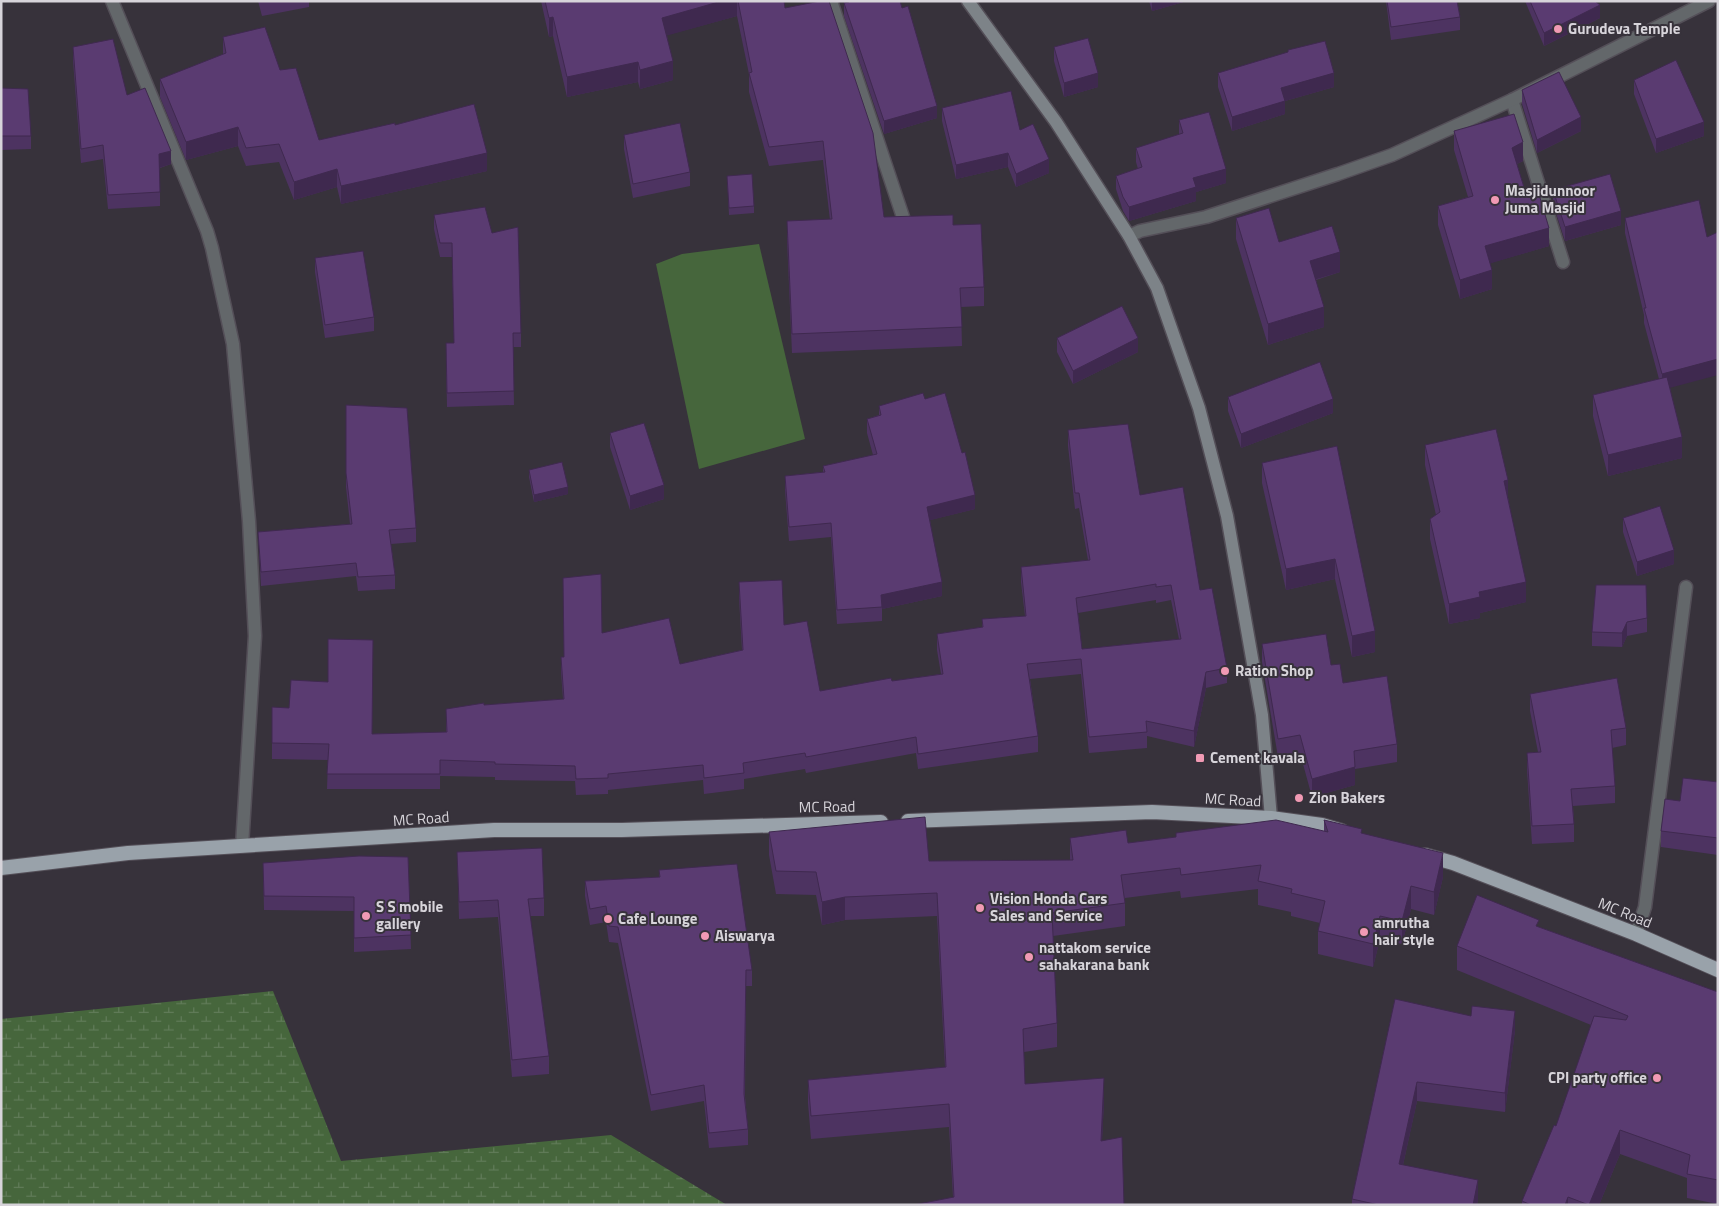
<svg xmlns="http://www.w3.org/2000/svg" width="1719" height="1206" viewBox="0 0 1719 1206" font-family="'Titillium Web',sans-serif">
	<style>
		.grass { fill: #46663c }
		.wetland { fill: url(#wetland-marsh) }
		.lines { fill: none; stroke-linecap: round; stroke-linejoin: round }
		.minor-casing { stroke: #544f58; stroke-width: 15 }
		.secondary-casing { stroke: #544f58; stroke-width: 15 }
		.trunk-casing { stroke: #544f58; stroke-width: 16 }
		.minor { stroke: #63676a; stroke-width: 12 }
		.secondary { stroke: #7d8388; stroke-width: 12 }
		.trunk { stroke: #99a2aa; stroke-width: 14 }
		.wall { fill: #4d3361; fill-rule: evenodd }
		.shaded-wall { fill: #3f294f }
		.building { fill: #5a3b71; stroke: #3f294f; fill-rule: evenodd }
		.poi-dot { fill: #f19ab4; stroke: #37323b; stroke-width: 2 }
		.labels { text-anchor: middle; stroke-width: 4; stroke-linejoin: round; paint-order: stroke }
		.poi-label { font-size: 15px; font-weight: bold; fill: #d7d4da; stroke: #37323b; text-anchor: start }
		.street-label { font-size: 15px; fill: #d7d4da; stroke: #37323b }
	</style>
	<defs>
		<pattern id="wetland-marsh" width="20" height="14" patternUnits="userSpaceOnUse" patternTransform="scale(1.25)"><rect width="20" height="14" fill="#46663c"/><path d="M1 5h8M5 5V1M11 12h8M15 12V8" fill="none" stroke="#607b58"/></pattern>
	</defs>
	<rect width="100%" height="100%" fill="#37323b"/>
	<!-- grass -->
	<path class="grass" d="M759,244l46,195 -106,30 -43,-205 26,-10z"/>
	<!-- wetland -->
	<path class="wetland" d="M273,991l68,170 270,-26 116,70h-726v-186z"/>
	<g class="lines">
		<!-- minor casing -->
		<g class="minor-casing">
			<g id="minor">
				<path d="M112,1l95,230 5,17 21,96 16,177 6,115 -13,210"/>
				<path d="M831,1l75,225"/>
				<path d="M1512,100l51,162"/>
				<path d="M1129,236l11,-5 66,-14 132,-43 54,-19 120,-55 197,-99"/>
				<path d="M1636,934l9,-27 41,-320"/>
			</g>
		</g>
		<!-- secondary casing -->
		<g class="secondary-casing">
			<path id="secondary" d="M968,1l88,121 73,114 28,52 42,120 28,108 35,199 9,103"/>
		</g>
		<!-- trunk casing -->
		<g class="trunk-casing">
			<g id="trunk">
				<path d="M908,821l244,-9 119,6 51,7 20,6"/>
				<path d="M1425,855l28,8 183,71 82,36"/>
				<path d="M1,868l127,-15 366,-23h128l259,-8"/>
			</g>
		</g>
		<!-- minor -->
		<use href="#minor" class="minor"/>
		<!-- secondary -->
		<use href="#secondary" class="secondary"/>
		<!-- trunk -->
		<use href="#trunk" class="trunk"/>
	</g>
	<!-- wall -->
	<g class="wall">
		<path d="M258,1h51v6l-47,9z"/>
		<path d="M541,1h243l1,7 99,209 69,8 31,62v19l-23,1 1,39 -170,7 -5,-113v-19l43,-1 -7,-60 -54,6 -20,-74v-18l-12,-58 -70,19 6,45 -33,9 -2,-7 -71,15 -14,-61 -4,1z"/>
		<path d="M844,1h56l37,117 -53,16 -40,-118z"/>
		<path d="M1149,1h38l-35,10z"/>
		<path d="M1386,1h71l3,16v13l-69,10z"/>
		<path d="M1525,1h70l5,17 -56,28z"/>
		<path d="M223,37l57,33 39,70 76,-15 92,46 -146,33 -4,-17 -43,13 -15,-38 -33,4 -8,-20 -52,14 -26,-63v-18l63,-24z"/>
		<path d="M73,47l54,48 44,69 -11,4v38l-52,3 -5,-50 -22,4 -8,-102z"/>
		<path d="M1054,47l44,40 -34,10 -10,-36z"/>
		<path d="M1218,73l116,14 -49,14v13l-53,17 -14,-44z"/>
		<path d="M1634,80l70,56 -48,17 -22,-59z"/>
		<path d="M1,88l30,48v13l-30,1z"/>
		<path d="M1522,90l59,41 -44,22 -15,-49z"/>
		<path d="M942,108l78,22 29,43 -33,14 -8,-20 -52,12 -14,-58z"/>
		<path d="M1179,120l47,63 -30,9v9l-67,20 -6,-10 -7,-22v-13l22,-7 -2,-7v-14l43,-13z"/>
		<path d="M1454,131l69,30 -6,3 9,30 23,52 -59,17 2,26 -32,10 -22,-74v-19l30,-9 -14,-47z"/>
		<path d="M624,135l66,37v14l-57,12 -9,-49z"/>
		<path d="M727,176l27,30v7l-25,2z"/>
		<path d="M1553,190l68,35 -56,16 -12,-37z"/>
		<path d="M434,215l87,118v14h-8l1,58 -67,2 -1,-50 8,-14 -2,-86h-12l-6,-28z"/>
		<path d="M1236,218l43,24 61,30 -24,8 8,47 -56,18 -32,-106z"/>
		<path d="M1625,218l45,170 12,70 -74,18 -15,-60v-21l66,-16 -15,-56v-8l-19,-82z"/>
		<path d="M315,258l59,59v14l-49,7 -10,-66z"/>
		<path d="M1057,338l81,14 -65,32 -16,-32z"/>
		<path d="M1228,397l105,16 -92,35 -13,-37z"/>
		<path d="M925,399l50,110 -45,11 12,76 -60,13v12l-45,3 -6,-87 -42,4 -4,-51v-14l38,-4v-6l50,-11 -6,-22v-14l12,-4v-9z"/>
		<path d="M346,405l70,123v14l-25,2 4,31v14l-37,2 -2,-15 -95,10 -3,-54 92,-8 -4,-37z"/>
		<path d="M1068,430l72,65 60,95 27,78v15l-21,5 -12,59 -47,-11v12l-58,5 -8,-79 -51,5 8,57v16l-120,17 -2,-16 -110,20 -1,-4 -61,10v10l-40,5 -1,-14 -95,10v4l-32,1 -1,-14 -80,-1v-3l-55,-1v13h-113l1,-29 -56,-1v-16l17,-35 39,-26 44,52 74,-2v-23l38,-4 79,-6 -2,-27v-15h3l38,-24 78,31 62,-14 -3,-52v-16l45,43 36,66 121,-17 -4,-24v-16l45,-7v-8l43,-3 -4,-34v-15l67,-7 -9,-52 -4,1 -7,-63zM1156,600v3l15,-3 8,39 -97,10 -4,-36z"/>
		<path d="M610,433l54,66 -34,11 -20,-63z"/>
		<path d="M1425,445l83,52 18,105 -46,11v5l-31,6 -19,-85v-20l6,-4 -11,-50z"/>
		<path d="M1337,446l38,206 -23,5 -17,-78 -49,11 -24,-107v-20z"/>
		<path d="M529,470l39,24 -34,8 -5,-25z"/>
		<path d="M1623,518l51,46 -37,12 -14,-44z"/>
		<path d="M1596,585l51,33v14l-20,4 -5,11 -30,-1v-14z"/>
		<path d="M1262,644l69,21 12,18 54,61v18l-42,7v16l-43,12 -12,-44 -22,4 -16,-95z"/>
		<path d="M1530,694l96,34v17l-14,3 3,38v17l-42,3 1,18v18l-42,2 -5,-74v-17l11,-1 -8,-41z"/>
		<path d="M1718,782v73l-57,-8v-16l19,-30z"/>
		<path d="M1324,820l38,13 81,44 -9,38 -23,-6 -9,35 -22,-5 -7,28 -55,-13v-23l2,-8 -29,-7v-4l-33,-7v-16l-77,9 -1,-7 -55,7v28l-72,10 4,87v24l-33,5 1,32 79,17 -2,40 -149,56 -4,-70 -138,12 -3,-36v-23l137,-13 -8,-151 -92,4 -23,5 -6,-30 -40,-1 -7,-39v-23l160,29 141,-1v-22l58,5 48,-6v-4l148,-2z"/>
		<path d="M457,852l87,46v18h-14l19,140v18l-37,3 -14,-160 -39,2z"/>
		<path d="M408,857l3,92 -57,3v-41l-90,-1 -1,-47z"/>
		<path d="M659,870l93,100v16h-6l-1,110 3,33v16l-39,3 -5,-47 -53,10 -33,-168 -9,-1 -3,-20 -16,3 -5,-29v-15l74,-4z"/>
		<path d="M1539,927l179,65v212l-31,-6v-20l-67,-24 -21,51h-77v-4l34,-75 35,-101 -134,-55v-24z"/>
		<path d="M1395,999l120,31 -10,82 -88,-11 -14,64 75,34 -1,6h-125v-6z"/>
	</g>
	<!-- shaded-wall -->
	<g class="shaded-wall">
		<path d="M722,1h15v15l-75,21v-19z"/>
		<path d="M1152,1h35l-35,10z"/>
		<path d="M1600,5v13l-56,28v-13z"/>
		<path d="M553,17v19l-4,1v-19z"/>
		<path d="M673,61v19l-33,9v-19z"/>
		<path d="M638,62v20l-71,15v-20z"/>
		<path d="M1098,73v14l-34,10v-14z"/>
		<path d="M1334,73v14l-49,14v13l-53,17v-14l49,-29z"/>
		<path d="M937,106v12l-53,16v-13z"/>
		<path d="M1581,117v14l-44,22v-13z"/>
		<path d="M1704,122v14l-48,17v-14z"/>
		<path d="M238,127v19l-52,14v-18z"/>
		<path d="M1523,142v19l-11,5v-18z"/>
		<path d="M171,151v13l-12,4v-14z"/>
		<path d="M487,153v18l-146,33v-18z"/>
		<path d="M1008,153v14l-52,12v-14z"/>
		<path d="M1049,159v14l-33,14v-13z"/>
		<path d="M337,169v18l-43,13v-18z"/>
		<path d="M1226,169v14l-30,9v9l-67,20v-14l64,-29z"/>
		<path d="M1621,211v14l-56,16v-14z"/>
		<path d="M1549,228v18l-64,19v-19z"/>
		<path d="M1340,252v20l-30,9v-20z"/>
		<path d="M1492,270v19l-32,10v-19z"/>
		<path d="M1324,307v20l-56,18v-21z"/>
		<path d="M1138,338v14l-65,32v-13z"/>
		<path d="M1718,359v16l-56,15v-16z"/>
		<path d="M1333,399v14l-92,35v-14z"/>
		<path d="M1682,437v21l-74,18v-21z"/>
		<path d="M1508,480v20l-4,-19z"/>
		<path d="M664,485v14l-34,11v-14z"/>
		<path d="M568,487v7l-34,8v-7z"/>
		<path d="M975,495v14l-48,12v-14z"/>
		<path d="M1674,550v14l-37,12v-14z"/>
		<path d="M1335,559v20l-49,11v-21z"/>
		<path d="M942,582v14l-60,13 -1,-14z"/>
		<path d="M1526,582v20l-46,11v5l-31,6v-20l30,-12z"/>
		<path d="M1627,622v14l-5,11v-14z"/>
		<path d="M1375,631v21l-23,5v-21z"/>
		<path d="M1206,672v16l-12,59v-16z"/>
		<path d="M1355,767v18l-43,12v-18z"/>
		<path d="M1443,853v24l-9,38v-23z"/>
		<path d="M1411,886v23l-9,35v-23z"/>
		<path d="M845,897v23l-23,5v-23z"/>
		<path d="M1380,916v23l-7,28v-23z"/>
		<path d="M1515,1011v19l-10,82v-19z"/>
		<path d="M1104,1078v23l-3,63v-23z"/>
		<path d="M1417,1082v19l-18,82v-19z"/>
		<path d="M1620,1130v24l-21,51h-10z"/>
		<path d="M1478,1180v19l-1,6h-4z"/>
		<path d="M1568,1197v8h-3z"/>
	</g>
	<!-- building -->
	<g class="building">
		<path d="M545,1h177l-60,17 11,43 -33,9 -2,-8 -71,15 -14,-60 -4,1z"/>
		<path d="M738,1h46l1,7 35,-7h9l44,132 11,84 69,-2v10l28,-1 3,63 -24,1 2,39 -170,7 -5,-113 45,-2 -9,-78 -54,6 -20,-74 3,-1z"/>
		<path d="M849,1h51l2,7 6,-2 29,100 -53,15 -40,-118 5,-1z"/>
		<path d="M1387,1h70l3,16 -69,10z"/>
		<path d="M1530,1h65l5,4 -56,28z"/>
		<path d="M265,27l15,43 16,-2 23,72 76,-17v2l79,-21 13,49 -146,33 -4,-17 -43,13 -15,-38 -33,4 -8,-21 -52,15 -26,-63 66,-26 -3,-16z"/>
		<path d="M1088,38l10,35 -34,10 -10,-36z"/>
		<path d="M113,39l14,56 18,-7 26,63 -12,3 1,38 -52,3 -5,-50 -22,4 -8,-102z"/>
		<path d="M1325,41l9,32 -53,15 4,13 -53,16 -14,-44 70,-21v-2z"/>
		<path d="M1676,60l28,62 -48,17 -22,-59z"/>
		<path d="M1559,72l22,45 -44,23 -15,-50z"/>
		<path d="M1,88l27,1 3,47h-30z"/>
		<path d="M1011,91l9,39 13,-6 16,35 -33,15 -8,-21 -52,12 -14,-57z"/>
		<path d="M1209,112l17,57 -33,9 3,9 -67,20 -6,-10 -7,-21 26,-9 -6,-19 47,-15 -4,-13z"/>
		<path d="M1514,114l9,28 -11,6 14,46 12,-3 11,37 -64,18 7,24 -32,10 -22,-74 35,-10 -19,-65z"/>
		<path d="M680,123l10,49 -57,12 -9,-49z"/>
		<path d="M752,174l2,32 -25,2 -2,-32z"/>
		<path d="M1610,174l11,37 -56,16 -12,-37z"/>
		<path d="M1699,200l8,37 11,-5v127l-56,15 -18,-66h2l-21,-90z"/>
		<path d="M485,207l7,26 26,-6 3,106h-8l1,58 -67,2 -1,-50h8l-2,-100h-12l-6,-28z"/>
		<path d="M1269,208l10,34 53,-16 8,26 -30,9 14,46 -56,17 -32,-106z"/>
		<path d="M363,251l11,66 -49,8 -10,-67z"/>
		<path d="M1122,306l16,32 -65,33 -16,-33z"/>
		<path d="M1320,362l13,37 -92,35 -13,-37z"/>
		<path d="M1667,377l15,60 -74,18 -15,-60z"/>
		<path d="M923,393l2,6 20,-6 17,60 3,-1 10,43 -48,12 15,75 -61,13 1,12 -45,3 -6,-87 -42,4 -4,-51 40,-4 -2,-6 54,-12 -10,-35 14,-4 -2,-9z"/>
		<path d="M346,405l61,3 9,120 -27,2 6,45 -37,2 -2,-14 -95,9 -3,-40 94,-8 -6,-51z"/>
		<path d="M644,423l20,62 -34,11 -20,-63z"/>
		<path d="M1128,424l12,71 43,-8 17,103 12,-2 15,80 -21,4 -12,59 -48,-10 1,11 -58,5 -8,-78 -54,5 11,72 -120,18 -2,-17 -110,20 -1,-4 -62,10 1,10 -40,5 -1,-13 -95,9v4l-32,1 -1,-13 -80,-2v-2l-55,-2v14h-113l2,-30 -57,-1v-36l17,1 2,-28 37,2v-43l45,1 -1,94 75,-2 -1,-23 38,-6v2l80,-6 -3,-42h3l-1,-79 38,-4 1,59 67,-15 11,46 63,-14 -4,-68 43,-2 2,45 23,-4 13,70 71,-13 1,3 51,-7 -6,-40 46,-7 -1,-8 44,-3 -5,-49 69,-7 -11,-67h-4l-7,-63zM1156,584v3l15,-2 10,54 -99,10 -6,-51z"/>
		<path d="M1496,429l12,51 -4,1 22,101 -47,10 1,5 -31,7 -19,-85 10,-7 -15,-67z"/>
		<path d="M1337,446l38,185 -23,5 -17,-77 -49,10 -24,-106z"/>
		<path d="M562,462l6,25 -34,8 -5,-25z"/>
		<path d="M1660,506l14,44 -37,12 -14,-44z"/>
		<path d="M1596,585h50l1,33 -20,4 -5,11 -30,-1z"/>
		<path d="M1326,634l5,31 9,-1 3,19 44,-7 10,68 -43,7 1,16 -43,12 -12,-44 -22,4 -16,-95z"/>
		<path d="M1617,678l9,50 -15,2 4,56 -44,3 3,35 -42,2 -5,-73 14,-1 -11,-58z"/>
		<path d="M1683,778l35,4v56l-57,-7 4,-32 15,2z"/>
		<path d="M925,817l4,44 144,-1 -3,-22 56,-8 2,13 48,-6v-4l100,-13 52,12 -4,-12 38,9 -1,4 82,20 -9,39 -23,-6 -9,35 -22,-5 -7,28 -55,-13 7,-30 -34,-8 1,-4 -34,-8 3,-16 -80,10 -1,-7 -59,7 4,28 -73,10 5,110 -34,6 2,55 79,-6 -3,63 21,-4 2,68h-211l41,-8 -5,-93 -138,12 -3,-36 138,-13 -9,-174 -92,4 -23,5 -6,-30 -40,-1 -7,-39z"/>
		<path d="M542,848l2,50 -16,1 21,157 -37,4 -14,-160 -39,2 -2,-50z"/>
		<path d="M359,856l49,1 3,78 -57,3v-41l-90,-1 -1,-33z"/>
		<path d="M737,864l15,106h-6l-2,124 4,35 -39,4 -5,-48 -53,10 -33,-168 -9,-1 -3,-20 -16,3 -5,-28 75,-4 -1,-7z"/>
		<path d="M1477,895l62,25 -3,6 182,66v188l-31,-6 3,-19 -70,-25 -31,75 -21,-8 -3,8h-34l-9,-4 32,-76 2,1 38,-110 32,4 2,-4 -171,-70z"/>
		<path d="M1395,999l76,17 1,-10 43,5 -10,82 -88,-11 -18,82 79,16 -5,25h-94l-27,-6z"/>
	</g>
	<!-- markers -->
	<g class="poi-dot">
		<circle cx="1558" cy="29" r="5"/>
		<circle cx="1495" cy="200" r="5"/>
		<circle cx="1225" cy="671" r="5"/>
		<rect x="1195" y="753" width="10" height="10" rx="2.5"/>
		<circle cx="1299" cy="798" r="5"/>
		<circle cx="980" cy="908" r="5"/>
		<circle cx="366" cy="916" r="5"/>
		<circle cx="608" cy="919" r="5"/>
		<circle cx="1364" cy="932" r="5"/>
		<circle cx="705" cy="936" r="5"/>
		<circle cx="1029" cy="957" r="5"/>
		<circle cx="1657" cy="1078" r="5"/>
	</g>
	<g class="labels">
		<!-- poi labels -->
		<g class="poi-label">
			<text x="1568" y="34">Gurudeva Temple</text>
			<text x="1505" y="196">Masjidunnoor<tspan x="1505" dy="17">Juma Masjid</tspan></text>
			<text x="1235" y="676">Ration Shop</text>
			<text x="1210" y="763">Cement kavala</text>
			<text x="1309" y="803">Zion Bakers</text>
			<text x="990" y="904">Vision Honda Cars<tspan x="990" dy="17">Sales and Service</tspan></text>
			<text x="376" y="912">S S mobile<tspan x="376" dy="17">gallery</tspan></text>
			<text x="618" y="924">Cafe Lounge</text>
			<text x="1374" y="928">amrutha<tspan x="1374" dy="17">hair style</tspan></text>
			<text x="715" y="941">Aiswarya</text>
			<text x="1039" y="953">nattakom service<tspan x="1039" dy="17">sahakarana bank</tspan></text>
			<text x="1647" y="1083" text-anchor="end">CPI party office</text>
		</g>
		<!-- street labels -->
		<g class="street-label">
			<text transform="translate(1233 800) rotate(3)" y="5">MC Road</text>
			<text transform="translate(827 807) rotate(-1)" y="5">MC Road</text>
			<text transform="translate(421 819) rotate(-4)" y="5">MC Road</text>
			<text transform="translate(1625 913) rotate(22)" y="5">MC Road</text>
		</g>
	</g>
	<!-- border -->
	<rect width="1719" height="1206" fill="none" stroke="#d7d4da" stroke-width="5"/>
</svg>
